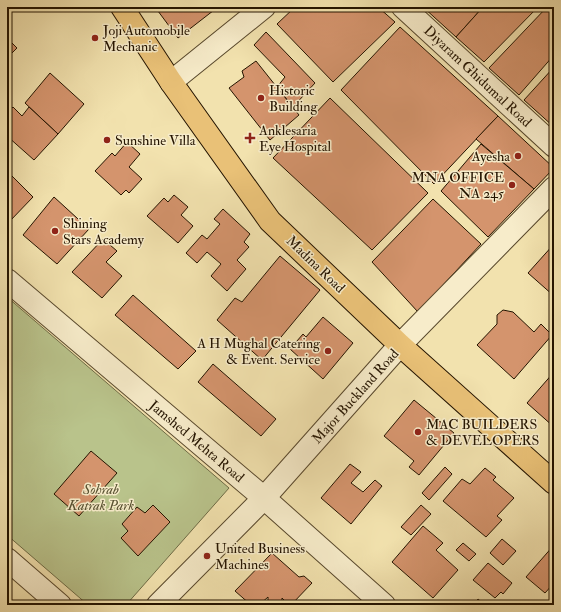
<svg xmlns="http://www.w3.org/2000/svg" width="561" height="612" viewBox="0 0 561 612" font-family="'IM FELL Double Pica',serif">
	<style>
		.green { fill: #b9c38b; stroke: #6e6c46 }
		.building { fill: #d4946d; stroke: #241400 }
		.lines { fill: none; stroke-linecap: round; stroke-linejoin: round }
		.minor-casing { stroke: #58482c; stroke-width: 24 }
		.major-casing { stroke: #241400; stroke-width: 24 }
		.minor { stroke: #f7ecca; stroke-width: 22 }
		.major { stroke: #e9c177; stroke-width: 22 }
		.poi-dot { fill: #8f2418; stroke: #f7ecca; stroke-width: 1.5 }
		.labels { text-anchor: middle; stroke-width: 3; stroke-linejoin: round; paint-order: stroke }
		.poi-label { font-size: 14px; fill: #241400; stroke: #f7ecca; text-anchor: start }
		.street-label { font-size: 14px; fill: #241400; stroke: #f7ecca }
		.park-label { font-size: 14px; font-style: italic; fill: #585131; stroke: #f7ecca }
	</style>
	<rect width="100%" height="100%" fill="#f2e2ae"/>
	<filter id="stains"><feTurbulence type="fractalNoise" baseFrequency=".005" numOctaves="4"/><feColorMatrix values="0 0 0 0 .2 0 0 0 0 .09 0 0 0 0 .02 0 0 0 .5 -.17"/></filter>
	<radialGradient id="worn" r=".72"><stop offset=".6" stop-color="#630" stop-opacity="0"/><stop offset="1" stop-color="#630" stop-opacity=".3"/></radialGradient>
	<!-- green -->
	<path class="green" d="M7,297l222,191 -103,117h-38l-81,-70z"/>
	<!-- building -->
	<g class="building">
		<path d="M155,7h63l-40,31z"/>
		<path d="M295,7h83l17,15 -62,60 -56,-58z"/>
		<path d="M423,7h60l-27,30z"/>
		<path d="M483,7h55l-54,55 -28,-25z"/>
		<path d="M547,7h7v48l-35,40 -30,-27z"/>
		<path d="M400,27l98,89 -64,68 -93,-94z"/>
		<path d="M266,32l49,51 -22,24 -16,-20 8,-10 -31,-32z"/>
		<path d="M7,38l10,10 -10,10z"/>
		<path d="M256,61l43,54 -29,25 -41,-52 15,-11 -2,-6z"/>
		<path d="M554,67v60l-30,-27z"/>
		<path d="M50,73l34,31 -26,30 -33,-31z"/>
		<path d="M330,98l98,95 -56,57 -99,-92z"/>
		<path d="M13,107l9,9 7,-9 29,27 -24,26 -27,-24v-23z"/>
		<path d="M498,116l56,52 -20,21 -58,-50z"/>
		<path d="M127,142l13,12 -11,13 13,12 -13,14 -3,-3 -5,5 -26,-24 17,-18 3,3z"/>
		<path d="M481,144l53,45 -46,48 -47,-46z"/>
		<path d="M7,171l26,26 -24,25 -2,-3z"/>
		<path d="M174,195l14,12 -7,8 12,11 -15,17 -31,-27 17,-18 4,4z"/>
		<path d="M54,197l35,32 -32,35 -34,-29z"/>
		<path d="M433,199l48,45 -63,68 -46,-50z"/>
		<path d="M223,209l27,25 -6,8 5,5 -12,13 9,9 -19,22 -16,-15 10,-12 -14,-12 -10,11 -11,-10 16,-18 5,4 13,-15 -6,-5z"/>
		<path d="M103,239l14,12 -11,11 16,14 -20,22 -30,-26z"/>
		<path d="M554,244v52l-26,-23z"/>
		<path d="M280,256l40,34 -58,70 -45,-40 18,-22 7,4z"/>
		<path d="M133,295l63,56 -18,18 -63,-54z"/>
		<path d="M503,310l10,2 21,20 7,-8 11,11 -38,44 -37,-34 20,-21v-9z"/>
		<path d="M323,317l30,26 -30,36 -33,-30 13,-15 3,3z"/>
		<path d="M213,364l63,55 -15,17 -63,-54z"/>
		<path d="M554,372v55l-27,-24z"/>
		<path d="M414,400l40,33 -35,42 -10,-8 5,-6 -30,-25z"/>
		<path d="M91,451l26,22 -38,43 -25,-22z"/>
		<path d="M350,464l11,8 -10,11 12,9 12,-12 7,6 -31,38 -30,-26z"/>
		<path d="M445,467l7,7 -23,26 -7,-7z"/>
		<path d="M485,468l11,9 -3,3 21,18 -17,18 5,4 -16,17 -43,-36 19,-22 8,5z"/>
		<path d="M153,505l17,17 -32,34 -17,-18 7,-7 -6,-7 15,-17 8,6z"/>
		<path d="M421,505l10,9 -20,21 -10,-8z"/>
		<path d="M423,526l20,17 -7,7 22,20 -25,28 -41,-36z"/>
		<path d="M502,539l14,12 -13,14 -13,-12z"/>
		<path d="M463,543l13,11 -7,7 -13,-11z"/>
		<path d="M554,545v40l-1,-1 -8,9 -19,-16z"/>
		<path d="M272,553l27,24 5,-1 8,7 -21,22h-2l-7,-7v7h-14v-8l-9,8h-8l-16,-14z"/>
		<path d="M488,563l24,20 -9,11 -2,-2 -6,6 -22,-18z"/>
		<path d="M478,599l7,6h-12z"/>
	</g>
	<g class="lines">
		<!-- minor casing -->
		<g class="minor-casing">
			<g id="minor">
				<path d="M403,7l151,139"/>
				<path d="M171,82l93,-75"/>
				<path d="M7,280l257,218 120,107"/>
				<path d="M7,559l53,46"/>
				<path d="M158,605l106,-107 136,-153 154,-157"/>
			</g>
		</g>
		<!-- major casing -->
		<g class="major-casing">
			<path id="major" d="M122,7l49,75 99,139 130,124 154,138"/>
		</g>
		<!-- minor -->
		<use href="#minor" class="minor"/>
		<!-- major -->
		<use href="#major" class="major"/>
	</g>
	<!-- markers -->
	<g class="poi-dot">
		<circle cx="95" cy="38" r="4"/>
		<circle cx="261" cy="98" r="4"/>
		<path d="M248 132h4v4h4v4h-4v4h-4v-4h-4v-4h4z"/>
		<circle cx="107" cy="140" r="4"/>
		<circle cx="518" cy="156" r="4"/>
		<circle cx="512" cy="185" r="4"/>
		<circle cx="55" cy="231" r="4"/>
		<circle cx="328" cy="351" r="4"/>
		<circle cx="418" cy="432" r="4"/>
		<circle cx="207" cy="556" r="4"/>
	</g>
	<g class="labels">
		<!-- poi labels -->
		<g class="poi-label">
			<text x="103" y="35">Joji Automobile<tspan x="103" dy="16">Mechanic</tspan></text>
			<text x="269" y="95">Historic<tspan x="269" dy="16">Building</tspan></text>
			<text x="259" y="135">Anklesaria<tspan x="259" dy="16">Eye Hospital</tspan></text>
			<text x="115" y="145">Sunshine Villa</text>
			<text x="510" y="161" text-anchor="end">Ayesha</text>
			<text x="504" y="182" text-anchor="end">MNA OFFICE<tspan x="504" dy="16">NA 245</tspan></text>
			<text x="63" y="228">Shining<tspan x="63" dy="16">Stars Academy</tspan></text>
			<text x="320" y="348" text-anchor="end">A H Mughal Catering<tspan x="320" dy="16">&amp; Event. Service</tspan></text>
			<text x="426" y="429">MAC BUILDERS<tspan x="426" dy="16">&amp; DEVELOPERS</tspan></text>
			<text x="215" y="553">United Business<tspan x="215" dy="16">Machines</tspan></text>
		</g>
		<!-- street labels -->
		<g class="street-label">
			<text transform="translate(478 76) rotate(43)" y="5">Diyaram Ghidumal Road</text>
			<text transform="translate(316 264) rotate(44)" y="5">Madina Road</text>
			<text transform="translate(355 396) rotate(-48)" y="5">Major Buckland Road</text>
			<text transform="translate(197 441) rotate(40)" y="5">Jamshed Mehta Road</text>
		</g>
		<!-- park labels -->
		<g class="park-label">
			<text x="101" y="494">Sohrab<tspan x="101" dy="16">Katrak Park</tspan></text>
		</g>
	</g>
	<!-- margin -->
	<rect width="561" height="612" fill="none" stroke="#f2e2ae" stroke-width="24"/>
	<rect x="8" y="8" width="545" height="596" fill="none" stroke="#241400" stroke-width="2"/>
	<rect x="12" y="12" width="537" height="588" fill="none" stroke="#241400"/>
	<rect width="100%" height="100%" filter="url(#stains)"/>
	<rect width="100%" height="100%" fill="url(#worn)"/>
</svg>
